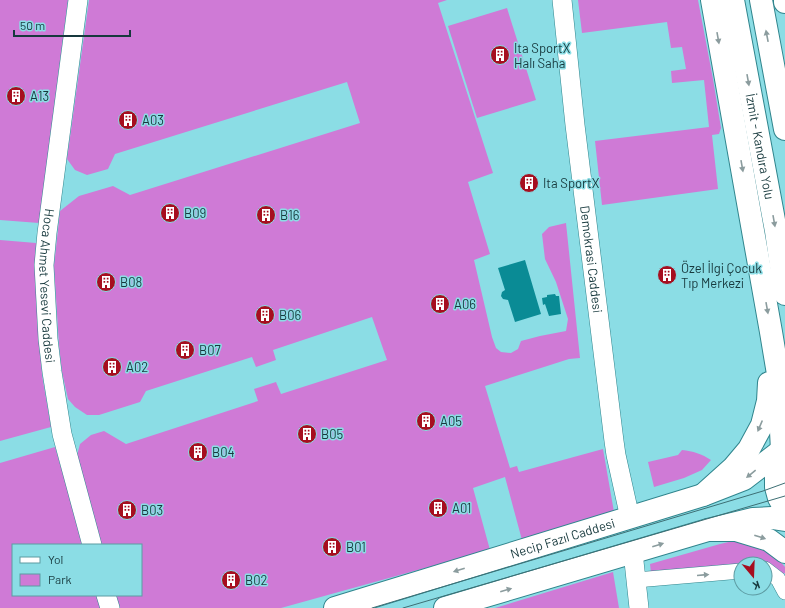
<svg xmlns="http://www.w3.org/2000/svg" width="785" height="608" viewBox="0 0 785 608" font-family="Barlow,sans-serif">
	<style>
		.green { fill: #cf7ad6 }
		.water { fill: #0a8b95 }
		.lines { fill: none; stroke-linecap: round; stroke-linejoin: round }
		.minor-casing { stroke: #30858d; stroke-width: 16 }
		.tertiary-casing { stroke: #30858d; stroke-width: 20 }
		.primary-casing { stroke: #30858d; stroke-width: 24 }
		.trunk-casing { stroke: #30858d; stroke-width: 24 }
		.minor { stroke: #fff; stroke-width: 15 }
		.tertiary { stroke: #fff; stroke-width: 19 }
		.primary { stroke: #fff; stroke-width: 22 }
		.trunk { stroke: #fff; stroke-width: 22 }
		.tram { stroke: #3d6f74; stroke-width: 1 }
		.oneway { fill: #8b9c9e }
		.labels { text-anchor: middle; stroke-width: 3; stroke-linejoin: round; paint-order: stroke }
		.poi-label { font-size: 13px; fill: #17393d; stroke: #8bdde5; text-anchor: start }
		.street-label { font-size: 13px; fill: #17393d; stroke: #8bdde5 }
	</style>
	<rect width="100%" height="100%" fill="#8bdde5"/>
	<!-- green -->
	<g class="green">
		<path d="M0,0h68l-29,223 -39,-3z"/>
		<path d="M89,0h358l-9,3 55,170 -25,9 22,72 -16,6 18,77 4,11 5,4 10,1 7,-4 3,-8 19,-5 26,-5 2,-12 -12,-37 -11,-23 -3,-25 7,-7 17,-4 14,135 -11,1 -84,27 25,82 7,-2 2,6 84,-23 11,63 -92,28 -17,-63 -32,11 17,62 -209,58h-164l-3,-13h27v-50h-41l-24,-86 4,-15 11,-9 13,-4 22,13 132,-43 -4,-12 22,-7 5,12 106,-34 -15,-43 -99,33 3,10 -20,7 -4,-10 -106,34 -6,11 -41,13h-12l-12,-8 -7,-8 -6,-27 -3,-27 -5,-79 6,-55 19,-15 34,-10 17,9 230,-72 -13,-41 -232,72 -7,15 -21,6 -12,-5 -8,-11z"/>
		<path d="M578,0h120l15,79 8,49 -2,6 -7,1 6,54 -116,16 -7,-64 114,-14 -5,-47 -32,3 -1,-12 15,-2 -4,-22 -11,1 -4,-26 -85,11z"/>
		<path d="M507,8l29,92 -59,18 -29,-92z"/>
		<path d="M0,240l36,3 -1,22 7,110 9,52 -51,14z"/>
		<path d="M55,447l29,98h-71v50h85l4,13h-102v-145z"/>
		<path d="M682,450c11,1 20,4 29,10l-9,10 -18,8 -30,9 -6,-25 30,-7z"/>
		<path d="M733,541l14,1 20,9 11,8 7,8v6l-3,2 -16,-11h-25l-90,9 -1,-9 70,-20z"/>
		<path d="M613,572l6,36h-124z"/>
	</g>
	<!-- water -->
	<g class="water">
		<path d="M525,260l16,54 -26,8 -7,-22 -5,-1 -2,-3 1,-4 3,-2 -7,-22z"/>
		<path d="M555,294l1,2h3l2,18 -12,2 -4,-12 -2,1 -1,-7 5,-1v-2z"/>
	</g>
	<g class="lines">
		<!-- minor casing -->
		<g class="minor-casing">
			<g id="minor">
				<path d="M765,569l13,10 7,13"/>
				<path d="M636,580l105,-9"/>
			</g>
		</g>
		<!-- tertiary casing -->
		<g class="tertiary-casing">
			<g id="tertiary">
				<path id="s1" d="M78,0l-31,233 -3,32 4,74 4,33 10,62 30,111"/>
				<path id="s2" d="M562,0l13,125 39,316 2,14 14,63"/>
				<path d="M633,552l6,56"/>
				<path d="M106,595l4,13"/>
			</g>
		</g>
		<!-- primary casing -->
		<g class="primary-casing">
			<g id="primary">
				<path id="s3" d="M335,608l368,-113 41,-16 38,-29"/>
				<path d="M445,608l263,-78 45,-11 19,-1 13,2"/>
			</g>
		</g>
		<!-- trunk casing -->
		<g class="trunk-casing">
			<g id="trunk">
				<path d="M712,0l59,332 7,42 4,76 -6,19v18l3,11 6,11"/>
				<path id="s4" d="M733,0l43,231 9,63"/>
				<path d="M761,0l24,129"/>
				<path d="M785,0v2"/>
				<path d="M703,495l30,-27 16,-19 13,-24 6,-24 1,-18"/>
				<path d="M708,530h28l33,10 16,12"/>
			</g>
		</g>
		<!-- minor -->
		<use href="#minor" class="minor"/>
		<!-- tertiary -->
		<use href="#tertiary" class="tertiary"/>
		<!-- primary -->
		<use href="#primary" class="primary"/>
		<!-- trunk -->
		<use href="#trunk" class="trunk"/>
		<!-- tram -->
		<g class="tram">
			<path d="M372,608l391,-117 22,-8"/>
			<path d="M403,608l382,-112"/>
		</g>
	</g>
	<!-- one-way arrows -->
	<defs><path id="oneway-solid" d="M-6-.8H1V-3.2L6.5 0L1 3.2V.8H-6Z"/></defs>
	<g class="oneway">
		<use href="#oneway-solid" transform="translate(767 36) rotate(-101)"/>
		<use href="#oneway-solid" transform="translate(718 38) rotate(80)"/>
		<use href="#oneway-solid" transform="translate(748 80) rotate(80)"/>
		<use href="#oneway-solid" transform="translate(742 166) rotate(80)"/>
		<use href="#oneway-solid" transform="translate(774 221) rotate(80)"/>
		<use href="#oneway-solid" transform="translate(767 308) rotate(80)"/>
		<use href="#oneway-solid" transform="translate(760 426) rotate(113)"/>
		<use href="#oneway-solid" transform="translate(751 474) rotate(141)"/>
		<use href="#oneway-solid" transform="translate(760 537) rotate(18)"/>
		<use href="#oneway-solid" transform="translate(658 545) rotate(-17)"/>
		<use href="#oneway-solid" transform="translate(459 570) rotate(163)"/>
		<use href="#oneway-solid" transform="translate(703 575) rotate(-5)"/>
		<use href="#oneway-solid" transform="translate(506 590) rotate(-16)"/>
	</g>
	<!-- icons -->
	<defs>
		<g id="building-disc" transform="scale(1)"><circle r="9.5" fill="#a60e1f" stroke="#8bdde5"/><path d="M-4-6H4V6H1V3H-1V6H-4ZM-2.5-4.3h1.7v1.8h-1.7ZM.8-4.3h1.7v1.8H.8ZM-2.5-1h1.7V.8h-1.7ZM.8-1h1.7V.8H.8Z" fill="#fff"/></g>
	</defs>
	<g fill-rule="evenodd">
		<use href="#building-disc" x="500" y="55"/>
		<use href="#building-disc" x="16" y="96"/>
		<use href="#building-disc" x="128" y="120"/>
		<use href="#building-disc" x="529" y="183"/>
		<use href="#building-disc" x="170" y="213"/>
		<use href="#building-disc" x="266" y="215"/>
		<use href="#building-disc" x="667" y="275"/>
		<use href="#building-disc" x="106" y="282"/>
		<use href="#building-disc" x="440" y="304"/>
		<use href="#building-disc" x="265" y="315"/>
		<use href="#building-disc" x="185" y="350"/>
		<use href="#building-disc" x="112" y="367"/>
		<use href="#building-disc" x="426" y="421"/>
		<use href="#building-disc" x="307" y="434"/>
		<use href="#building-disc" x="198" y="452"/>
		<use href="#building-disc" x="438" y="508"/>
		<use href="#building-disc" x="127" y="510"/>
		<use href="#building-disc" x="332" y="547"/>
		<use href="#building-disc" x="231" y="580"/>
	</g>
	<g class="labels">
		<!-- poi labels -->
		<g class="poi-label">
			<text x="514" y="53">Ita SportX<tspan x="514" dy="15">Halı Saha</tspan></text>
			<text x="30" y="101">A13</text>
			<text x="142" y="125">A03</text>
			<text x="543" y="188">Ita SportX</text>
			<text x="184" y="218">B09</text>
			<text x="280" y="220">B16</text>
			<text x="681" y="273">Özel İlgi Çocuk<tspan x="681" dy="15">Tıp Merkezi</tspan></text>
			<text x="120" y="287">B08</text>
			<text x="454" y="309">A06</text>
			<text x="279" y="320">B06</text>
			<text x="199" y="355">B07</text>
			<text x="126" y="372">A02</text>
			<text x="440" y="426">A05</text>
			<text x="321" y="439">B05</text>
			<text x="212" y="457">B04</text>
			<text x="452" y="513">A01</text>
			<text x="141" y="515">B03</text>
			<text x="346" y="552">B01</text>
			<text x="245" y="585">B02</text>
		</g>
		<!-- street labels -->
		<g class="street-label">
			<text dy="5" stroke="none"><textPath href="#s4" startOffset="149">İzmit - Kandıra Yolu</textPath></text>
			<text dy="5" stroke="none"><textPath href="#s2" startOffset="261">Demokrasi Caddesi</textPath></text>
			<text dy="5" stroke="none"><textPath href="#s1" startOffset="288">Hoca Ahmet Yesevi Caddesi</textPath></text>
			<text dy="5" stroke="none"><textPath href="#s3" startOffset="238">Necip Fazıl Caddesi</textPath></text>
		</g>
	</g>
	<!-- legend -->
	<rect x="12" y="544" width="130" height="52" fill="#8bdde5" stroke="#5d9ba2"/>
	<rect x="20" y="557" width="20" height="6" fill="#ffffff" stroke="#5d9ba2"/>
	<text x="48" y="564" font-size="12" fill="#17393d">Yol</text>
	<rect x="20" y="574" width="20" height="12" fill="#cf7ad6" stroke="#5d9ba2"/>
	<text x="48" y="584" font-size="12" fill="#17393d">Park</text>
	<!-- north arrow -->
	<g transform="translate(753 576) rotate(161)"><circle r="19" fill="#8bdde5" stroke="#5d9ba2"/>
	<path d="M0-3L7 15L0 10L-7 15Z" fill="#a60e1f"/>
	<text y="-6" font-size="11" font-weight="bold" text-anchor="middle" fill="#17393d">K</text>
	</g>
	<!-- scale -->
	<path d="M14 30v6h116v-6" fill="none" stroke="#17393d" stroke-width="2"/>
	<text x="20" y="30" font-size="12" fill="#17393d" stroke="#8bdde5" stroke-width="3" paint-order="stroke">50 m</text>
</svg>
